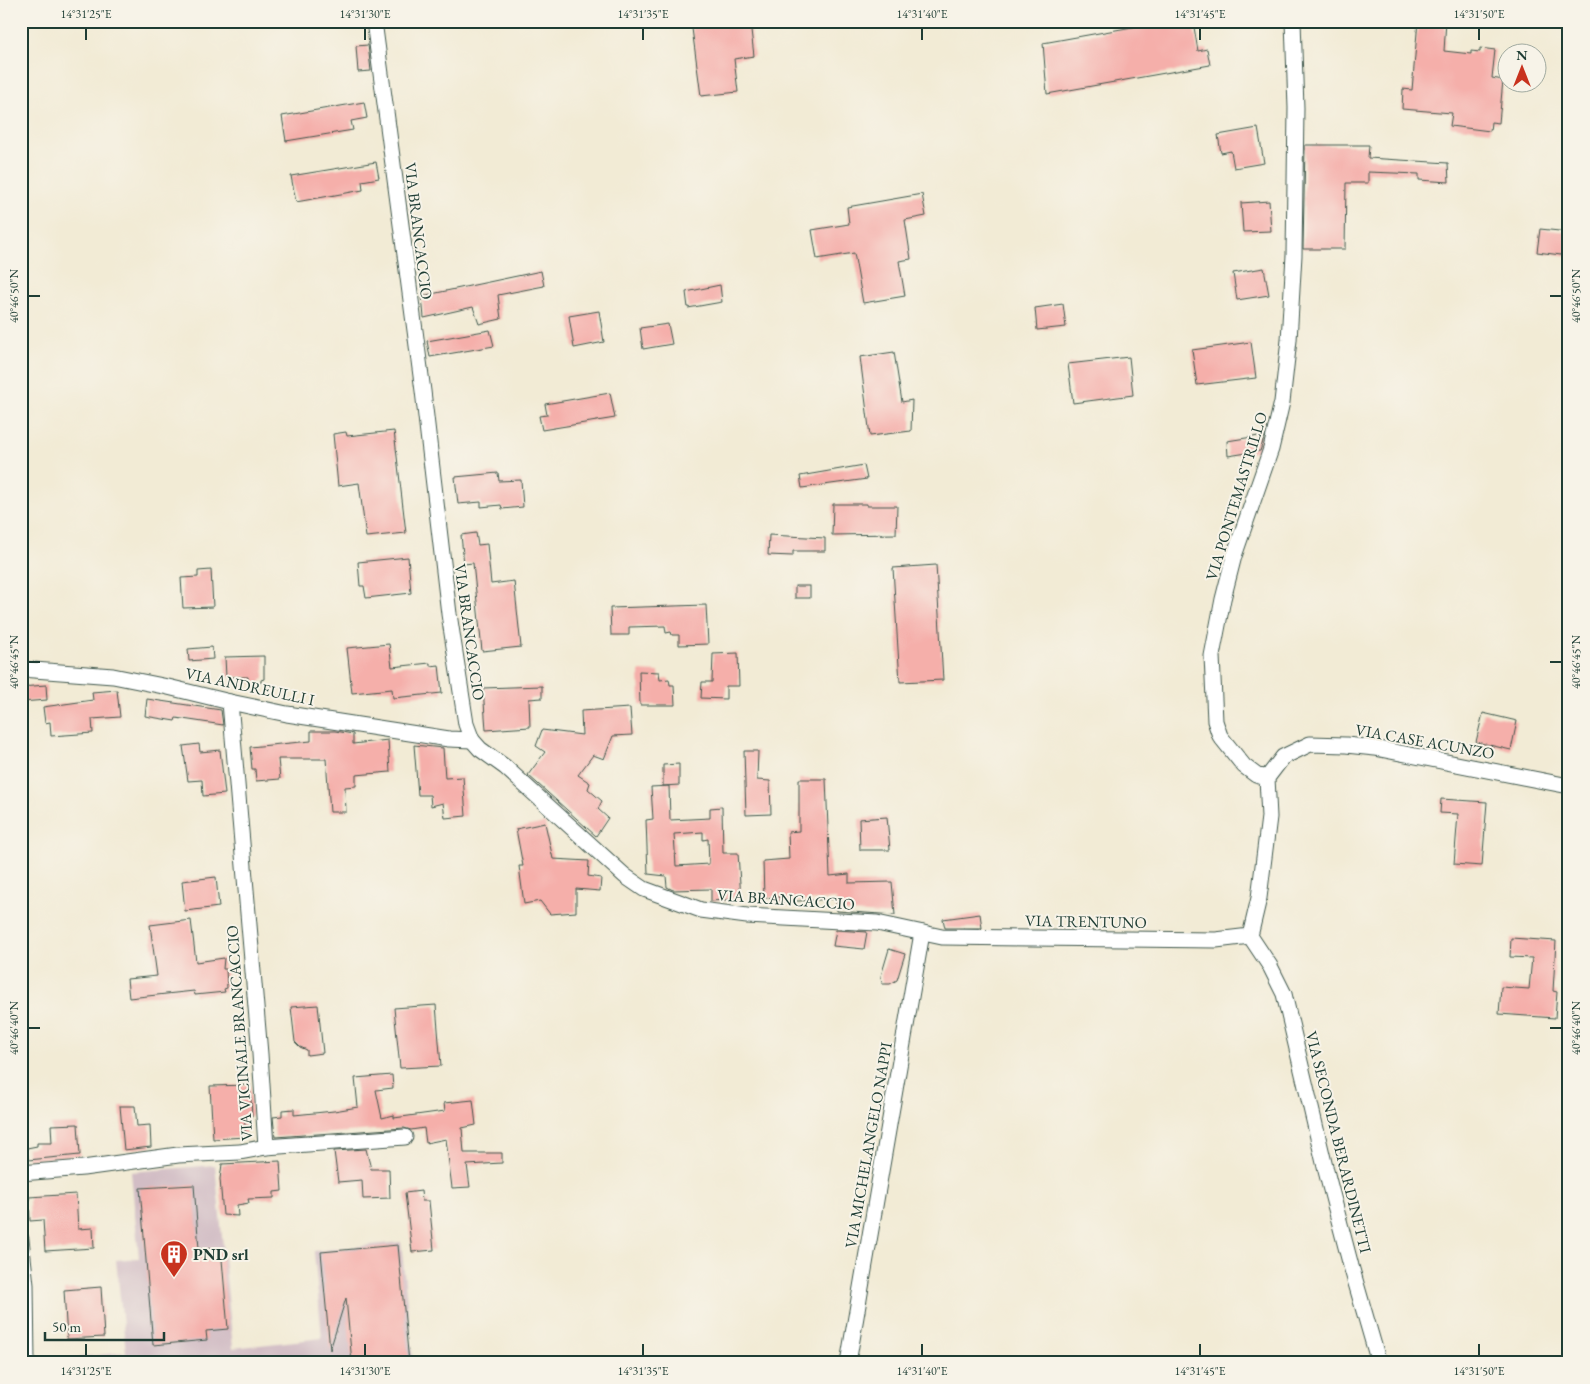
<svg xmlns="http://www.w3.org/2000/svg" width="1590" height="1384" viewBox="0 0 1590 1384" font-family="'EB Garamond',serif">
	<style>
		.industrial { fill: #d2bdc5 }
		.building { fill: #f5afaa; fill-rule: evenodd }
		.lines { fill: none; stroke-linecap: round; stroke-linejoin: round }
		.street-casing { stroke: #3f574c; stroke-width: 17 }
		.street { stroke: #fff; stroke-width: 15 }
		.ticks { fill: none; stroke: #1f3d34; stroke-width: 2 }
		.labels { text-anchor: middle; stroke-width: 4; stroke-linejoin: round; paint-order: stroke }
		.street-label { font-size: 16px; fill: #1f3d34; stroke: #f7f3e8 }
		.poi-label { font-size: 16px; font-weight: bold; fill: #1f3d34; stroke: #f7f3e8; text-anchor: start }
		.neatline { fill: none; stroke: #1f3d34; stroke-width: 2 }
		.ticks-label { font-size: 12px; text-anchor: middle; fill: #1f3d34 }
	</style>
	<rect width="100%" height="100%" fill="#f7f3e8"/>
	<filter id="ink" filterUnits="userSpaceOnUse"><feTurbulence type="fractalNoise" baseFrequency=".02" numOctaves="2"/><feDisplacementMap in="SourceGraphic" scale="10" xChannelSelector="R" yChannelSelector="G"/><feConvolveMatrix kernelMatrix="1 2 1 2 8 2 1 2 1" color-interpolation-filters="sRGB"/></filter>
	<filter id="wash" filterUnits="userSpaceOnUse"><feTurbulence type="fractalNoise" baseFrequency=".0096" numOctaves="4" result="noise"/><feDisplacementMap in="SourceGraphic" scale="20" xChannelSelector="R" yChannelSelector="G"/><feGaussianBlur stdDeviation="1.12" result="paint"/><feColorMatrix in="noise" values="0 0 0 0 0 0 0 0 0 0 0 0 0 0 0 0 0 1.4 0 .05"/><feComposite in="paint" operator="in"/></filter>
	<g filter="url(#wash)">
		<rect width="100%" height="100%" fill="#f2ebd5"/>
		<!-- industrial -->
		<path class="industrial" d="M215,1165l18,183 89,-10 -8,-87 87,-9 12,121h-367l-1,-2 81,-9 -10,-92 23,-2 -8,-86z"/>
		<g id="blocks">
			<!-- building -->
			<g class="building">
				<path d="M691,21h59l4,35 -20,3 4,33 -37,4z"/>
				<path d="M1166,21h27l5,30 9,-2 3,16 -163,29 -4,-51z"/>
				<path d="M1418,21h28l-2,30 27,3v-3l9,1v-4l15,2 -3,28 11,2 -4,43 -8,-1 -1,9 -40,-5 2,-13 -50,-4 1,-20 9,1z"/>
				<path d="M368,45l3,26 -13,1 -2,-26z"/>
				<path d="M364,102l3,16 -16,3 2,9 -67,11 -4,-25z"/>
				<path d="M1258,128l6,35 -30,5 -3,-17 -10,2 -3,-18z"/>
				<path d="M1305,145h64l-1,13 80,5 1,19 -30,-2v-6l-51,-2v11h-22l-1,66h-42z"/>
				<path d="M376,162l3,16 -17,3 1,9 -67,12 -5,-26z"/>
				<path d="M922,194l4,22 -21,4 6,39 -12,2 6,35 -42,7 -9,-50 -37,6 -5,-29 37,-6 -2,-17z"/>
				<path d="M1269,201l2,30 -28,1 -2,-29z"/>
				<path d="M1540,229l29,3v24l-32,-4z"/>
				<path d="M1264,268l5,27 -32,5 -4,-27z"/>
				<path d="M541,271l3,15 -46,9 3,24 -22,5 -6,-17 -49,11 -2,-22z"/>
				<path d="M720,285l2,17 -34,6 -2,-16z"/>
				<path d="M1063,304l3,23 -29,3 -2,-22z"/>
				<path d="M599,311l5,31 -30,6 -5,-32z"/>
				<path d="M668,324l4,20 -29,5 -3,-21z"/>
				<path d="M490,330l4,16 -64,11 -3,-16z"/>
				<path d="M1251,342l5,36 -59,7 -5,-35z"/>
				<path d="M894,352l8,50 10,-2 -1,31 -41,5 -10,-79z"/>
				<path d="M1129,357l4,38 -60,8 -5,-39z"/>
				<path d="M610,393l5,25 -73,12 -3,-14 8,-1 -2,-11z"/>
				<path d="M394,431l12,102 -40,4 -7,-54 -21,3 -5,-52 13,-2 1,4z"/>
				<path d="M1265,435l-5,16 -32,5 -1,-15z"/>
				<path d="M864,465l3,14 -65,9 -2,-12z"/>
				<path d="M498,473l1,8 22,-1 2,27 -21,2 -1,-4 -20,2v-5l-23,2 -3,-27z"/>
				<path d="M833,504h34v2h30l-1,28 -64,1z"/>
				<path d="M476,533l2,12 9,-1 4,40 23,-3 7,66 -39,4 -9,-88 -9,1 -3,-29z"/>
				<path d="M769,535l56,3v13h-32v5l-25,-1z"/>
				<path d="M408,557l3,36 -45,5 -2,-12h-4l-2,-24z"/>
				<path d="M936,565l7,115 -43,2 -7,-114z"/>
				<path d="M211,570l2,37 -30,1 -2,-30 17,-1v-6z"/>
				<rect x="795" y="586" width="15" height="12"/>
				<path d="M706,605l2,39 -29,1v-10h-7l-1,-3 -5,1 -1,-7 -36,1v8h-18l-1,-27z"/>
				<path d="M389,644l3,23 38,-4v3l9,-1 3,28 -49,5 -1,-9 -40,4 -5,-45z"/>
				<path d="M212,647l1,12 -24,2 -1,-12z"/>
				<path d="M738,653l1,33h-13v13l-25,-1 1,-16h10l1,-28z"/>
				<path d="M264,656v23l-3,1v3h-13v-6h-22l-1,-20z"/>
				<path d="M639,671l20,1 1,8 9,-1 1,6h4l1,20h-35z"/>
				<path d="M46,685l1,15 -26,2v-15z"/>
				<path d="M542,686v12l-13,1 1,28 -44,3 -3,-42z"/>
				<path d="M117,690l3,27 -28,2 1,14 -42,3 -1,-14 -5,1 -2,-16 50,-7 -1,-8z"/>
				<path d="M147,699l74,11 2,15 -47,-7 -1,3 -30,-5z"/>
				<path d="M630,708l2,27 -19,1 -9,23 -11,-4 -15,20 12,8 -2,6 14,12 -4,8 10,9 -12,18 -68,-61 17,-23 -9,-6 6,-16 40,5 -1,-24z"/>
				<path d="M1483,713l34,8 -6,29 -35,-8z"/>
				<path d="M311,731h24l18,3v10l35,-4 2,32 -34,3v11l-11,1 1,25h-16l-4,-53h-48l2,20 -24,2 -1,-12h-3l-2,-22 61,-6z"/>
				<path d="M199,744l1,8 20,-2 5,44 -22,2 -1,-16 -14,1 -5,-35z"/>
				<path d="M414,745l29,3 2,30 18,-1 3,39 -21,2 -2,-15 -12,3 -1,-11h-12z"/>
				<path d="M744,751h14l-1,29 13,1 1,33 -25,1z"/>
				<path d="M679,764v21l-16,1v-21z"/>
				<path d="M799,779h27l4,97 19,-2v9l43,-1 3,33 -58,-4 -1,-12 -56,3v-5l-16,1 -1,-37 26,-2 -1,-27 11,-1z"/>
				<path d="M669,786l1,34 40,-2v-10l12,-1 1,46h15l3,46 -30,2v-12l-38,1 -6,-3 -1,-11 -18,-2 -2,-54 7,-1 -2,-32zM703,832v8l5,-1 1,25 -33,2 -2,-32z"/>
				<path d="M1441,799l46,3 -5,64 -28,-2 4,-50 -18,-1z"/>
				<path d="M887,817l3,33h-30l-1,-31z"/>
				<path d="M545,823l8,36 36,2 -1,15 13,2 -1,13 -24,-2v23l-26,2 -10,-13 -16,3 -5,-38h4l-7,-37z"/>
				<path d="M216,877l3,30 -34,4 -3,-30z"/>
				<path d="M980,914l2,14h-37l-2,-9z"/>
				<path d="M191,920l5,42 28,-4 -1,11h3l1,19 -3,1 1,3 -30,3 -1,-4 -65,7 -2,-19 30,-3 -7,-51z"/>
				<path d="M836,930l31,2 -3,17 -31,-3z"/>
				<path d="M1511,938l45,3 -3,50 4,1 -2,26 -56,-4 2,-27 28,2 3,-31 -22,-1z"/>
				<path d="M889,949l16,5 -8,26 -7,4h-8l-1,-8z"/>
				<path d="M318,1005l5,48 -16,2v-5l-7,-3 -5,-5 -4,-35z"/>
				<path d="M436,1005l5,61 -41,2 -6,-60z"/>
				<path d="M392,1075l1,13 -17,2 6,28 12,-3v3l51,-7 -1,-8 29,-3 3,25 -14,3 2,25h38v10l-35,2 3,22 -18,1 -6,-49 -20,4 -2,-15 -13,2 -7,-2 -129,9 -2,-20 9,-1v-6l12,-1v6l40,-4 24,-4 -3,-29z"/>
				<path d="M250,1085l2,31h-7v21l-32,2 -3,-53z"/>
				<path d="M120,1106h15l2,20 13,-1 1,22 -27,3z"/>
				<path d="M78,1124l2,31 -52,5 -1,-12 10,-2v-3h15l-1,-18z"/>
				<path d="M366,1149l5,20h18l1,29 -27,1 -1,-19 -24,2 -4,-31z"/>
				<path d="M280,1161l2,30 -8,1v6l-26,1 1,4 -12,2 1,11 -15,-1 -3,-36 2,-15z"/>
				<path d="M194,1185l5,64 22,-1 7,81 -22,2 1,9 -54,5 -13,-157z"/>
				<path d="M421,1191l1,10h7l5,49 -22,2 -7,-59z"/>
				<path d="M76,1194l2,35 15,-1 1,20 -49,3 -2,-31 -13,1 -1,-24z"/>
				<path d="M398,1245l11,118h-57l-6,-65 -16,52 -9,-98z"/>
				<path d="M101,1287l3,50 -37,2 -3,-49z"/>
			</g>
		</g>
	</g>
	<g filter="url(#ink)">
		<use href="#blocks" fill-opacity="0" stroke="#3f574c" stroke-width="1"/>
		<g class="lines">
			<!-- street casing -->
			<g class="street-casing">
				<g id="street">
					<path d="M374,21l49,370 26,223 17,110 6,16 8,9 25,18 120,109 19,13 57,21 46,6 130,7 65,14 274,3 34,-4"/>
					<path d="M21,669l92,7 55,11 62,15 57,12 162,25 23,1"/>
					<path d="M1267,778l-11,-3 -12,-9 -24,-30 -5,-15 -3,-65 11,-57 11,-43 37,-107 11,-47 7,-62 5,-85 2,-147 -3,-87"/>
					<path d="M1250,936l9,-38 10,-81 -2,-39 16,-21 27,-13 36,1 29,3 194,38"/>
					<path d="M1250,936l20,30 14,28 41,173 26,99 28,97"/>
					<path d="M266,1147l139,-10"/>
					<path d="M21,1173l62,-5 95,-13 62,-3 26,-5 -6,-93 -30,-352"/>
					<path d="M21,1239l5,46 1,78"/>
					<path d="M848,1363l74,-430"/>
				</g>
			</g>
			<!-- street -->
			<use href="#street" class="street"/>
		</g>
	</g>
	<!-- ticks -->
	<path class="ticks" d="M86,28v12M365,28v12M643,28v12M922,28v12M1200,28v12M1479,28v12M28,296h12M1550,296h12M28,662h12M1550,662h12M28,1028h12M1550,1028h12M86,1344v12M365,1344v12M643,1344v12M922,1344v12M1200,1344v12M1479,1344v12"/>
	<!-- icons -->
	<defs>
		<g id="building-pin" transform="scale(1.4375)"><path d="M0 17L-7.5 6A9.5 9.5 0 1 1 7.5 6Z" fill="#c8321e" stroke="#f7f3e8"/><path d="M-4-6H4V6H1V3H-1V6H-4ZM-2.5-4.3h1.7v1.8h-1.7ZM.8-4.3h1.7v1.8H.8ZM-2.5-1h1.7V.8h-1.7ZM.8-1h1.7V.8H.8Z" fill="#fff"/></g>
	</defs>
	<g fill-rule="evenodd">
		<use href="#building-pin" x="174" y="1254"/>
	</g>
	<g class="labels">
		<!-- street labels -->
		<g class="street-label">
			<text transform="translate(419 231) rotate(83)" y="6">VIA BRANCACCIO</text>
			<text transform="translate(1236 496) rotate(-73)" y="6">VIA PONTEMASTRILLO</text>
			<text transform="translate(470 632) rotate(82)" y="6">VIA BRANCACCIO</text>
			<text transform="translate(250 686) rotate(12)" y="6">VIA ANDREULLI I</text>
			<text transform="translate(1425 741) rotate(10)" y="6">VIA CASE ACUNZO</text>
			<text transform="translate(786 899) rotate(4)" y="6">VIA BRANCACCIO</text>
			<text transform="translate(1086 921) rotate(1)" y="6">VIA TRENTUNO</text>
			<text transform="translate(239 1033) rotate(-94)" y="6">VIA VICINALE BRANCACCIO</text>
			<text transform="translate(1339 1142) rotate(76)" y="6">VIA SECONDA BERARDINETTI</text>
			<text transform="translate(868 1145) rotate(-80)" y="6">VIA MICHELANGELO NAPPI</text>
		</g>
		<!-- poi labels -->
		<g class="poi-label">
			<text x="193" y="1260">PND srl</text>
		</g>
	</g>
	<!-- margin -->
	<rect width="1590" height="1384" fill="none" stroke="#f7f3e8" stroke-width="55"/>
	<!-- north arrow -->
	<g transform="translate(1522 68)"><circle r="24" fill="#f7f3e8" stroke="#a1aaa0"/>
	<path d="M0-4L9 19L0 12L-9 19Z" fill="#c8321e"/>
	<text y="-8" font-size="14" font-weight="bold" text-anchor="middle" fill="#1f3d34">N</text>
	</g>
	<!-- scale -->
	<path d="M45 1332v8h119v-8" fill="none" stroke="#1f3d34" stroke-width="2.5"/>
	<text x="52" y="1332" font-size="15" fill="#1f3d34" stroke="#f7f3e8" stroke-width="4" paint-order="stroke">50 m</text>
	<rect x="28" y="28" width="1534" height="1328" class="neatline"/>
	<g class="ticks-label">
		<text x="86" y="18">14°31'25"E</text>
		<text x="365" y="18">14°31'30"E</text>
		<text x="643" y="18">14°31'35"E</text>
		<text x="922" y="18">14°31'40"E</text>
		<text x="1200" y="18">14°31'45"E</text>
		<text x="1479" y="18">14°31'50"E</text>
		<text transform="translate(14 296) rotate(-90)" y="4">40°46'50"N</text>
		<text transform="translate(1576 296) rotate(-90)" y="4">40°46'50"N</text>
		<text transform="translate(14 662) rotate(-90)" y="4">40°46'45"N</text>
		<text transform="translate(1576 662) rotate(-90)" y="4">40°46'45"N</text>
		<text transform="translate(14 1028) rotate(-90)" y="4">40°46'40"N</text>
		<text transform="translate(1576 1028) rotate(-90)" y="4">40°46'40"N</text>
		<text x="86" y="1375">14°31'25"E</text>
		<text x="365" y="1375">14°31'30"E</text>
		<text x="643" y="1375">14°31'35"E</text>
		<text x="922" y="1375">14°31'40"E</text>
		<text x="1200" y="1375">14°31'45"E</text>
		<text x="1479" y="1375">14°31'50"E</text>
	</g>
</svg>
